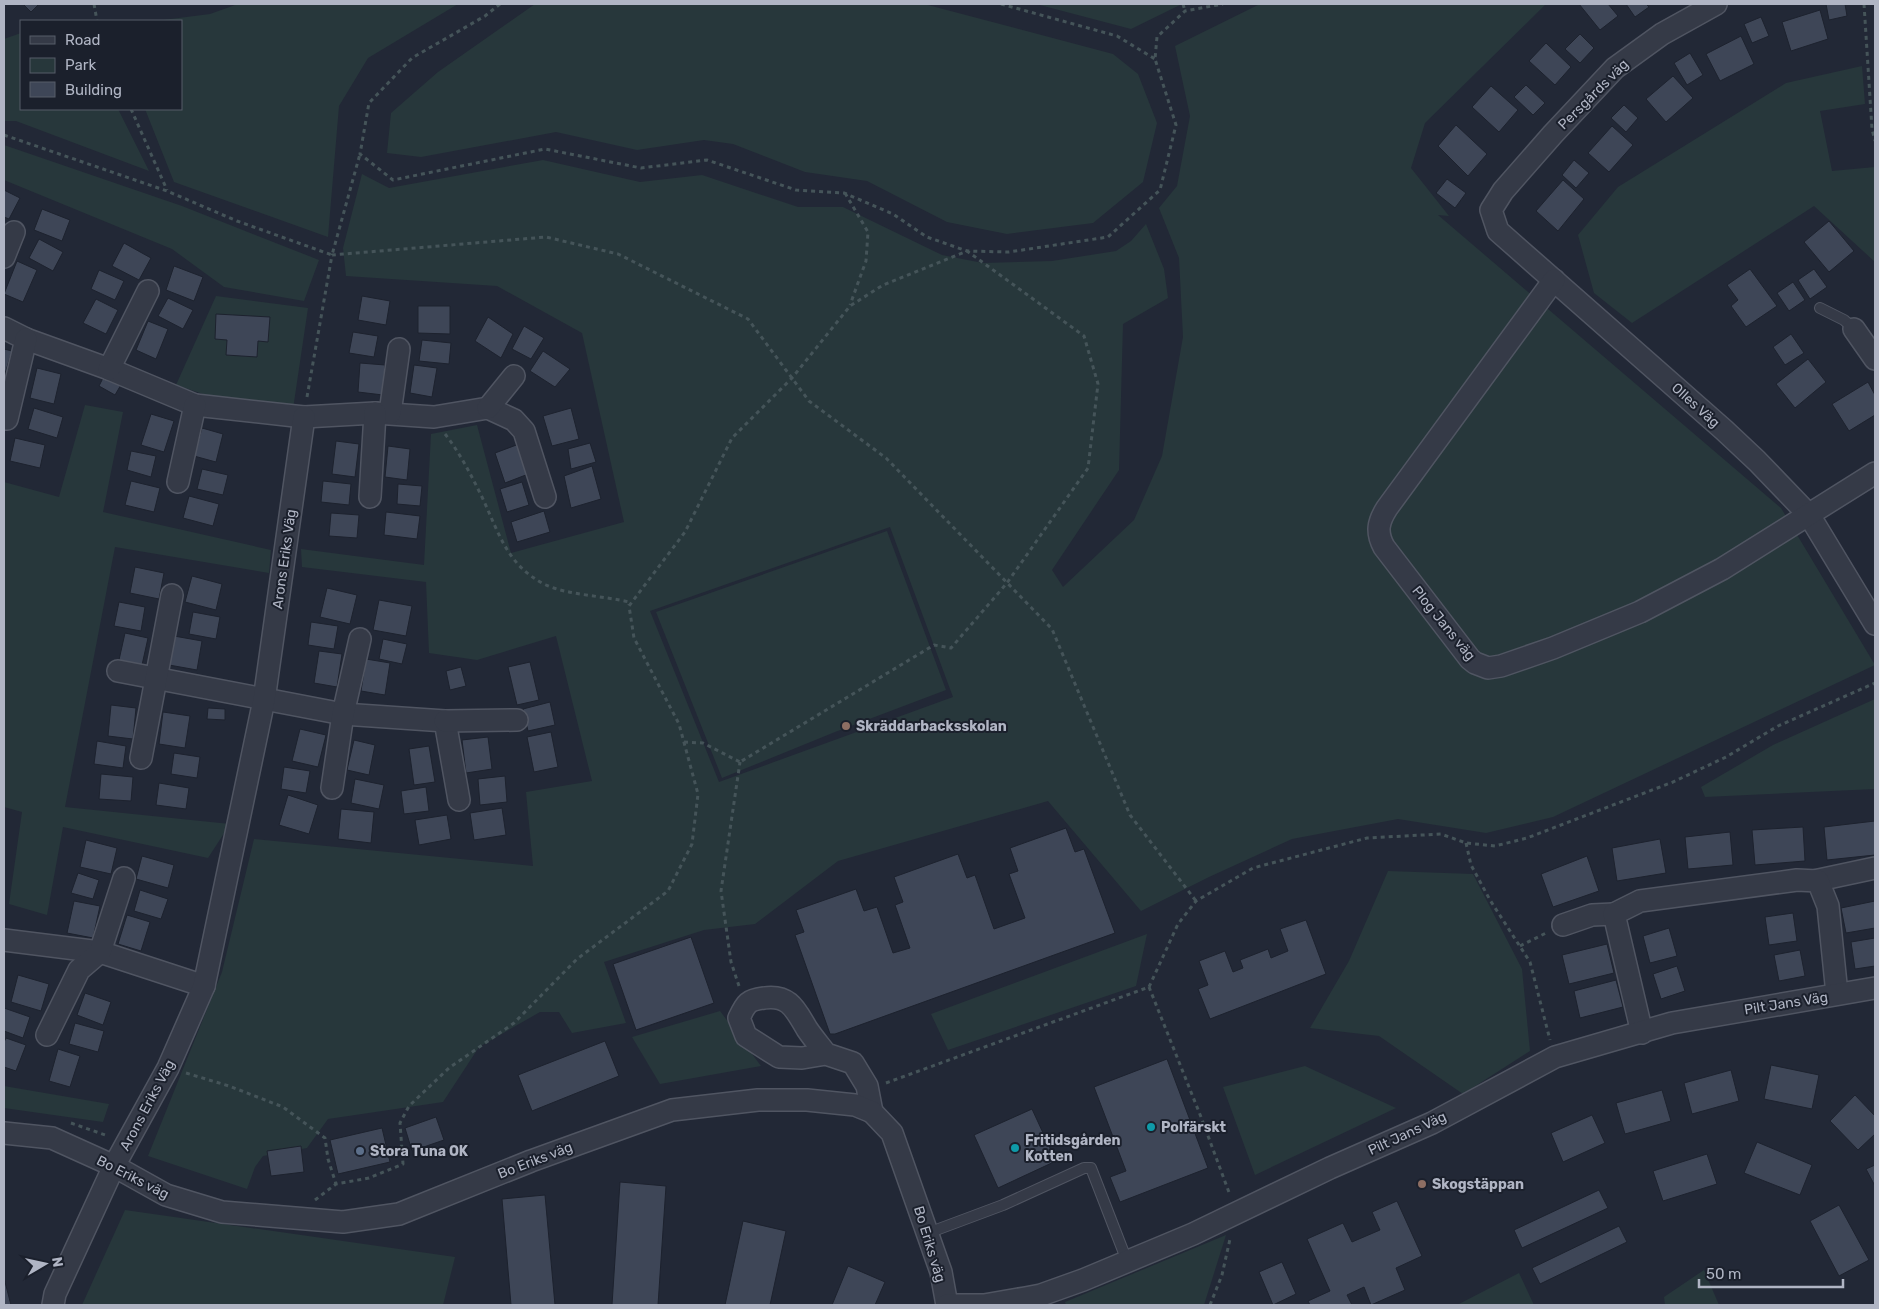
<svg xmlns="http://www.w3.org/2000/svg" width="1879" height="1309" viewBox="0 0 1879 1309" font-family="Rubik,sans-serif">
	<style>
		.green { fill: #27373b; fill-rule: evenodd }
		.building { fill: #3e4657; stroke: #1d222e }
		.lines { fill: none; stroke-linecap: round; stroke-linejoin: round }
		.service-casing { stroke: #505562; stroke-width: 12 }
		.minor-casing { stroke: #505562; stroke-width: 24 }
		.path { stroke: #455459; stroke-width: 3; stroke-dasharray: 4 4; stroke-linecap: butt }
		.service { stroke: #353a47; stroke-width: 10 }
		.minor { stroke: #353a47; stroke-width: 21 }
		.education-dot { fill: #8d6e63; stroke: #1b202c; stroke-width: 2 }
		.culture-dot { fill: #0f9aa8; stroke: #1b202c; stroke-width: 2 }
		.service-dot { fill: #5c6f8a; stroke: #1b202c; stroke-width: 2 }
		.labels { text-anchor: middle; stroke-width: 4; stroke-linejoin: round; paint-order: stroke }
		.street-label { font-size: 14px; fill: #b0b5c4; stroke: #1b202c }
		.poi-label { font-size: 14px; font-weight: bold; fill: #b0b5c4; stroke: #1b202c; text-anchor: start }
	</style>
	<rect width="100%" height="100%" fill="#222836"/>
	<!-- green -->
	<g class="green">
		<path d="M238,4h220l-90,54 -29,48 -11,131 -154,-55 -29,-73h36v-88h-26l55,-7z"/>
		<path d="M535,4h389l189,50 25,20 19,49 -14,59 -50,41 -86,11 -60,-12 -80,-41 -62,-9 -72,-28 -29,-4 -67,10 -81,-18 -135,25 -34,-4 4,-40 47,-41z"/>
		<path d="M1036,4h146l-51,25z"/>
		<path d="M1260,4h286l-121,119 -14,45 38,48 -11,-1 343,293 94,157 -322,152 -67,16 -88,-14 -106,20 -83,38 -68,34 -93,-110 -210,60 -83,63 -51,6 -100,32 22,61 -54,10 -13,-21h-19l-61,35 -36,55 -115,17 -21,29 -44,8 -8,11 -8,22 -99,-33 74,-184 32,-133 279,27 -7,-74 66,-11 -36,-145 -79,24 -48,-7 -3,-71 -124,-15 -1,-18 123,16 7,-131 46,-9 34,128 113,-31 -42,-189 -85,-47 -151,-10 -3,-28 19,-74 27,14 154,-28 97,22 62,-7 96,32h45l99,48 41,8 69,-2 64,-10 15,-10 15,-17 18,45 4,29 -45,26 -4,146 -67,100 11,17 71,-67 28,-64 21,-119 -4,-79 -20,-50 18,-22 13,-70 -15,-70zM890,527l63,170 -234,85 -69,-171z"/>
		<path d="M21,33v76h97l31,62 -133,-50h-12v-82z"/>
		<path d="M1862,66l3,38 -45,7 12,60 43,-4v95l-61,-56 -182,117 -38,-30 -16,-58 40,-48 168,-104z"/>
		<path d="M4,145l178,61 137,54 -15,41 -80,-14 -52,-38 -168,-69z"/>
		<path d="M216,296l92,12 -15,101 -81,-12 -36,-12z"/>
		<path d="M85,405l38,7 -20,100 168,38 -2,23 -154,-26 -50,260 165,17 -22,34 -145,-31 -16,88 -38,-11 13,-92 -18,-5v-325l55,15z"/>
		<path d="M887,531l59,159 -111,42 -113,46 -66,-166z"/>
		<path d="M1875,699v90l-170,8 -4,-10 72,-42z"/>
		<path d="M1388,871l85,3 49,95 8,82 -67,43 -84,-58 -69,-8 39,-67z"/>
		<path d="M1147,934l-11,52 -188,64 -17,-36z"/>
		<path d="M720,1011l41,55 -101,18 -28,-47z"/>
		<path d="M1305,1066l91,42 -141,67 -32,-88z"/>
		<path d="M4,1086l105,18 -6,18 -99,-14z"/>
		<path d="M125,1210l330,47 -12,48h-361z"/>
		<path d="M1226,1235l-22,70h-138l-1,-3z"/>
		<path d="M1704,1270l15,35h-54l-1,-8z"/>
		<path d="M1519,1273l15,32h-77z"/>
	</g>
	<!-- building -->
	<g class="building">
		<path d="M23,4h16l-8,8z"/>
		<path d="M1579,4h29l10,12 -18,14z"/>
		<path d="M1626,4h20l3,3 -14,10z"/>
		<path d="M1826,4h19l2,12 -18,4z"/>
		<path d="M1820,10l8,29 -37,12 -9,-29z"/>
		<path d="M1761,17l8,19 -17,7 -8,-19z"/>
		<path d="M1580,34l14,14 -14,15 -15,-14z"/>
		<path d="M1741,36l13,28 -34,17 -14,-27z"/>
		<path d="M1546,43l25,24 -16,18 -26,-24z"/>
		<path d="M1690,53l13,22 -16,10 -13,-22z"/>
		<path d="M1673,76l20,22 -27,24 -20,-23z"/>
		<path d="M1526,85l19,18 -12,12 -19,-18z"/>
		<path d="M1491,86l27,24 -19,22 -27,-25z"/>
		<path d="M1624,105l14,13 -12,14 -15,-14z"/>
		<path d="M1456,125l31,29 -19,22 -30,-30z"/>
		<path d="M1612,126l21,19 -24,27 -21,-19z"/>
		<path d="M1574,160l15,13 -13,15 -14,-13z"/>
		<path d="M1447,179l19,14 -11,15 -19,-15z"/>
		<path d="M1563,180l21,19 -26,32 -22,-20z"/>
		<path d="M4,190l16,8 -11,21 -5,-2z"/>
		<path d="M42,209l28,11 -8,21 -28,-11z"/>
		<path d="M1829,221l25,30 -25,21 -25,-30z"/>
		<path d="M39,239l24,13 -10,19 -24,-13z"/>
		<path d="M124,243l27,15 -12,22 -27,-14z"/>
		<path d="M17,261l20,9 -14,32 -19,-8z"/>
		<path d="M174,266l29,11 -9,24 -28,-11z"/>
		<path d="M1750,269l27,37 -31,21 -15,-21 7,-6 -11,-15z"/>
		<path d="M1814,269l13,18 -17,12 -12,-19z"/>
		<path d="M99,270l25,11 -9,19 -24,-11z"/>
		<path d="M1793,282l12,18 -16,11 -12,-18z"/>
		<path d="M362,296l28,5 -4,24 -28,-5z"/>
		<path d="M168,298l25,12 -10,19 -25,-13z"/>
		<path d="M96,299l22,11 -12,24 -23,-11z"/>
		<path d="M418,306h32v28l-32,-1z"/>
		<path d="M216,314l54,3 -2,25 -10,-1 -1,16 -31,-2 1,-15 -12,-1z"/>
		<path d="M488,317l25,17 -12,24 -26,-17z"/>
		<path d="M148,321l20,8 -12,30 -20,-9z"/>
		<path d="M524,326l20,12 -13,21 -19,-10z"/>
		<path d="M353,332l25,4 -4,21 -25,-4z"/>
		<path d="M1791,334l13,19 -19,12 -12,-18z"/>
		<path d="M422,340l29,3 -2,21 -30,-3z"/>
		<path d="M4,349l8,2 -8,26z"/>
		<path d="M543,351l27,18 -15,18 -25,-16z"/>
		<path d="M1808,359l18,23 -31,26 -19,-24z"/>
		<path d="M360,363l25,2 -2,30 -25,-3z"/>
		<path d="M414,365l23,3 -5,29 -22,-4z"/>
		<path d="M37,368l24,6 -7,30 -24,-6z"/>
		<path d="M105,374l17,9 -7,12 -16,-9z"/>
		<path d="M1868,382l7,13v20l-26,16 -17,-27z"/>
		<path d="M34,408l29,9 -6,21 -29,-9z"/>
		<path d="M571,408l8,31 -27,7 -9,-30z"/>
		<path d="M151,414l23,7 -10,31 -23,-7z"/>
		<path d="M202,428l21,6 -7,28 -22,-6z"/>
		<path d="M15,438l30,7 -5,23 -30,-7z"/>
		<path d="M336,441l23,3 -4,33 -23,-3z"/>
		<path d="M590,443l6,19 -25,7 -3,-20z"/>
		<path d="M519,444l12,29 -26,10 -10,-30z"/>
		<path d="M388,446l22,3 -3,31 -22,-3z"/>
		<path d="M131,451l25,5 -5,21 -24,-7z"/>
		<path d="M592,466l9,33 -30,9 -7,-32z"/>
		<path d="M202,469l26,6 -5,20 -26,-6z"/>
		<path d="M131,481l29,7 -6,24 -29,-7z"/>
		<path d="M323,481l28,3 -2,21 -28,-3z"/>
		<path d="M522,482l7,23 -22,7 -7,-23z"/>
		<path d="M398,484l24,2 -2,20 -23,-2z"/>
		<path d="M189,496l30,8 -6,22 -30,-8z"/>
		<path d="M544,511l6,21 -33,10 -6,-20z"/>
		<path d="M386,512l34,4 -3,23 -33,-4z"/>
		<path d="M331,513l28,2 -2,23 -28,-2z"/>
		<path d="M135,567l29,6 -5,26 -29,-6z"/>
		<path d="M192,576l30,8 -6,26 -31,-8z"/>
		<path d="M327,588l30,7 -7,29 -30,-7z"/>
		<path d="M379,600l33,6 -6,30 -33,-6z"/>
		<path d="M119,602l26,5 -4,24 -27,-5z"/>
		<path d="M193,612l27,5 -4,22 -27,-5z"/>
		<path d="M311,622l27,4 -4,23 -26,-4z"/>
		<path d="M125,633l23,5 -6,27 -23,-5z"/>
		<path d="M174,636l28,5 -5,29 -28,-5z"/>
		<path d="M383,639l24,5 -5,20 -23,-5z"/>
		<path d="M319,651l23,3 -5,33 -23,-4z"/>
		<path d="M366,659l24,4 -5,32 -24,-4z"/>
		<path d="M530,662l9,38 -22,5 -9,-38z"/>
		<path d="M461,667l5,19 -16,4 -4,-19z"/>
		<path d="M550,702l5,23 -27,6 -5,-22z"/>
		<path d="M111,705l25,3 -3,31 -25,-3z"/>
		<path d="M208,708l17,1v11l-18,-1z"/>
		<path d="M163,712l27,4 -5,32 -26,-4z"/>
		<path d="M300,729l26,6 -8,32 -26,-6z"/>
		<path d="M551,732l7,35 -24,5 -7,-35z"/>
		<path d="M488,737l4,32 -26,4 -4,-33z"/>
		<path d="M354,740l21,5 -6,30 -22,-5z"/>
		<path d="M97,741l29,5 -3,22 -29,-4z"/>
		<path d="M429,746l6,36 -21,3 -5,-36z"/>
		<path d="M174,753l26,4 -3,21 -26,-4z"/>
		<path d="M284,767l26,4 -4,22 -25,-4z"/>
		<path d="M101,774l32,3 -2,24 -32,-2z"/>
		<path d="M505,776l2,26 -27,3 -2,-26z"/>
		<path d="M355,779l29,6 -5,24 -28,-6z"/>
		<path d="M159,783l30,5 -3,21 -30,-4z"/>
		<path d="M426,787l3,24 -25,3 -3,-23z"/>
		<path d="M288,795l30,10 -9,29 -30,-9z"/>
		<path d="M502,808l4,27 -32,5 -4,-27z"/>
		<path d="M341,809l33,3 -3,31 -33,-4z"/>
		<path d="M447,815l4,24 -32,6 -4,-25z"/>
		<path d="M1875,821v34l-48,5 -3,-33z"/>
		<path d="M1803,827l2,34 -50,4 -3,-35z"/>
		<path d="M1066,828l9,24 9,-3 31,84 -280,101h-5l-35,-99 9,-3 -8,-22 60,-21 8,22 13,-4 16,46 17,-5 -15,-43 8,-3 -9,-25 64,-23 9,24 8,-3 19,54 31,-11 -16,-44 9,-3 -8,-23z"/>
		<path d="M1730,832l3,33 -45,4 -3,-32z"/>
		<path d="M1660,839l6,34 -49,8 -5,-33z"/>
		<path d="M86,840l31,8 -6,26 -31,-7z"/>
		<path d="M142,856l32,9 -6,23 -32,-9z"/>
		<path d="M1587,856l12,35 -46,16 -12,-33z"/>
		<path d="M78,873l21,7 -6,19 -22,-6z"/>
		<path d="M140,890l28,9 -7,20 -27,-8z"/>
		<path d="M74,901l26,5 -7,32 -26,-5z"/>
		<path d="M1875,901v27l-29,5 -5,-25z"/>
		<path d="M1793,913l4,28 -28,4 -4,-28z"/>
		<path d="M127,915l23,7 -9,29 -23,-7z"/>
		<path d="M1306,920l20,54 -116,45 -12,-30 10,-4 -9,-24 26,-10 8,21 10,-4 -3,-8 28,-11 3,9 17,-7 -8,-22z"/>
		<path d="M1669,928l8,28 -27,7 -7,-27z"/>
		<path d="M691,937l23,66 -78,27 -23,-66z"/>
		<path d="M1875,938v28l-20,3 -4,-27z"/>
		<path d="M1607,944l7,29 -45,11 -7,-29z"/>
		<path d="M1800,950l5,26 -26,5 -5,-26z"/>
		<path d="M1677,966l8,25 -24,8 -8,-25z"/>
		<path d="M18,975l31,9 -8,27 -30,-9z"/>
		<path d="M1616,980l7,27 -43,11 -6,-27z"/>
		<path d="M85,993l26,9 -8,23 -26,-10z"/>
		<path d="M4,1008l26,9 -7,21 -19,-7z"/>
		<path d="M75,1023l29,8 -6,21 -29,-8z"/>
		<path d="M6,1038l20,7 -10,26 -12,-4v-25z"/>
		<path d="M605,1041l14,35 -87,35 -14,-36z"/>
		<path d="M58,1049l22,7 -10,31 -21,-6z"/>
		<path d="M1167,1059l41,109 -88,34 -10,-25 16,-6 -32,-84z"/>
		<path d="M1771,1065l48,10 -7,34 -48,-10z"/>
		<path d="M1731,1070l8,31 -47,13 -8,-31z"/>
		<path d="M1662,1090l9,31 -46,13 -9,-31z"/>
		<path d="M1855,1095l20,21v18l-17,16 -28,-29z"/>
		<path d="M1032,1109l24,52 -58,27 -24,-53z"/>
		<path d="M1592,1115l13,28 -42,19 -12,-29z"/>
		<path d="M436,1117l8,23 -32,11 -7,-23z"/>
		<path d="M382,1128l8,34 -52,12 -8,-34z"/>
		<path d="M1757,1142l55,23 -12,30 -56,-22z"/>
		<path d="M301,1146l3,26 -33,4 -4,-25z"/>
		<path d="M1707,1154l10,30 -54,17 -10,-30z"/>
		<path d="M1875,1165v21l-9,-17z"/>
		<path d="M620,1182l46,4 -8,119h-46z"/>
		<path d="M1599,1190l9,18 -86,40 -8,-18z"/>
		<path d="M545,1195l10,110h-44l-9,-106z"/>
		<path d="M1397,1201l25,55 -26,12 9,22 -34,15 -7,-18 -17,8 5,10h-42l-2,-4 22,-10 -23,-52 36,-16 9,19 28,-12 -8,-18z"/>
		<path d="M1839,1205l30,55 -30,16 -29,-55z"/>
		<path d="M743,1221l43,10 -16,74h-45z"/>
		<path d="M1619,1226l8,16 -87,42 -8,-16z"/>
		<path d="M1282,1262l14,32 -23,11 -14,-33z"/>
		<path d="M848,1266l37,16 -10,23h-43z"/>
		<path d="M4,1278l7,27h-7z"/>
	</g>
	<g class="lines">
		<!-- service casing -->
		<g class="service-casing">
			<g id="service">
				<path d="M1820,308l24,12 10,9"/>
				<path d="M928,1233l75,-28 81,-37h7l36,93"/>
			</g>
		</g>
		<!-- minor casing -->
		<g class="minor-casing">
			<g id="minor">
				<path d="M1716,4l-54,30 -47,34 -62,66 -50,57 -12,19 7,21 226,199 33,31 52,54 66,109"/>
				<path d="M4,257l10,-25"/>
				<path d="M1554,280l-167,228c-9,14 -11,24 -3,39l86,112 5,4 13,5 13,-2 52,-18 87,-36 82,-43 153,-96"/>
				<path d="M4,328l22,11 83,30 86,36 109,12 71,-4 59,4 54,-9 26,12 10,11 21,66"/>
				<path d="M1854,329l21,30"/>
				<path d="M109,369l39,-78"/>
				<path d="M488,408l26,-32"/>
				<path d="M390,413l9,-64"/>
				<path d="M7,419l19,-80"/>
				<path d="M178,482l17,-77"/>
				<path d="M370,497l5,-84"/>
				<path d="M118,671l225,43 102,7 14,79"/>
				<path d="M445,721l72,-1"/>
				<path d="M141,758l31,-163"/>
				<path d="M332,788l11,-74 17,-75"/>
				<path d="M1814,881l61,-13"/>
				<path d="M1563,925l29,-10 22,-1"/>
				<path d="M4,940l96,12 104,34"/>
				<path d="M1642,1033l-28,-119 26,-13 157,-21 21,1 10,25 9,88"/>
				<path d="M47,1035l32,-65 21,-18 24,-74"/>
				<path d="M826,1054c-6,-8 -13,-16 -19,-25 -11,-18 -17,-35 -43,-31 -16,2 -18,5 -25,20l7,18 33,21 23,1 24,-4 27,9 14,23 5,26"/>
				<path d="M4,1133l48,5 62,28 52,29 56,17 121,10 56,-8 132,-53 141,-51 86,-10h49l48,5 17,7 20,21 49,139 6,33"/>
				<path d="M53,1305l2,-11 59,-128 54,-98 36,-82 60,-286 40,-283"/>
				<path d="M947,1305h37l41,-7 16,-3 42,-15 110,-46 137,-66 102,-45 123,-66 117,-34 203,-35"/>
			</g>
		</g>
		<!-- path -->
		<g class="path">
			<path d="M94,4l3,17"/>
			<path d="M500,4l-15,12 -73,42 -43,45 -9,51 33,26 152,-31 96,19 66,-8 89,30 48,3 49,21 34,23 40,14 42,1 99,-15 52,-47 16,-65 -21,-66 2,-22 28,-26 38,-7"/>
			<path d="M1001,4l116,32 38,23"/>
			<path d="M1183,4l2,7"/>
			<path d="M1864,4l8,125 3,12"/>
			<path d="M131,109l36,81"/>
			<path d="M4,135l163,56 70,30 95,34 28,-101"/>
			<path d="M845,193l23,39 -2,29 -16,44"/>
			<path d="M307,397l25,-142 214,-18 72,17 130,65 61,82 77,57 166,171 78,186 66,86"/>
			<path d="M445,434c15,19 26,41 37,63 17,36 25,69 64,88 22,10 58,11 83,17v3"/>
			<path d="M684,742l19,1 37,19"/>
			<path d="M1466,843l5,22 19,35 40,62 20,78"/>
			<path d="M1520,946l26,-13"/>
			<path d="M739,986l-8,-24 -10,-71 19,-129"/>
			<path d="M1149,987l52,130 29,78"/>
			<path d="M186,1073l43,13 54,21 42,31 3,21 8,25"/>
			<path d="M886,1083l263,-96 29,-63 18,-23 57,-33 114,-30 74,-4 25,9 29,3 32,-8 146,-56 53,-25 52,-31 97,-43"/>
			<path d="M71,1123l37,13"/>
			<path d="M315,1200l21,-16 33,-6 34,-14 -3,-41 9,-17 40,-38 65,-45 63,-64 91,-68 24,-47 6,-50 -19,-70 -45,-86 -5,-32 56,-74 47,-94 60,-60 58,-72 33,-21 84,-34 117,85 14,48 -10,84 -81,115 -56,65 -17,-3 -194,117"/>
			<path d="M1210,1305l12,-30 8,-36"/>
		</g>
		<!-- service -->
		<use href="#service" class="service"/>
		<!-- minor -->
		<use href="#minor" class="minor"/>
	</g>
	<!-- markers -->
	<g class="education-dot">
		<circle cx="846" cy="726" r="5"/>
		<circle cx="1422" cy="1184" r="5"/>
	</g>
	<g class="culture-dot">
		<circle cx="1151" cy="1127" r="5"/>
		<circle cx="1015" cy="1148" r="5"/>
	</g>
	<circle class="service-dot" cx="360" cy="1151" r="5"/>
	<g class="labels">
		<!-- street labels -->
		<g class="street-label">
			<text transform="translate(1593 94) rotate(-45)" y="5">Persgårds väg</text>
			<text transform="translate(1696 405) rotate(42)" y="5">Olles Väg</text>
			<text transform="translate(284 559) rotate(-82)" y="5">Arons Eriks Väg</text>
			<text transform="translate(1444 623) rotate(51)" y="5">Plog Jans väg</text>
			<text transform="translate(1786 1003) rotate(-9)" y="5">Pilt Jans Väg</text>
			<text transform="translate(147 1105) rotate(-62)" y="5">Arons Eriks Väg</text>
			<text transform="translate(1407 1133) rotate(-25)" y="5">Pilt Jans Väg</text>
			<text transform="translate(535 1160) rotate(-21)" y="5">Bo Eriks väg</text>
			<text transform="translate(133 1177) rotate(27)" y="5">Bo Eriks väg</text>
			<text transform="translate(930 1244) rotate(73)" y="5">Bo Eriks väg</text>
		</g>
		<!-- poi labels -->
		<g class="poi-label">
			<text x="856" y="731">Skräddarbacksskolan</text>
			<text x="1161" y="1132">Polfärskt</text>
			<text x="1025" y="1145">Fritidsgården<tspan x="1025" dy="16">Kotten</tspan></text>
			<text x="370" y="1156">Stora Tuna OK</text>
			<text x="1432" y="1189">Skogstäppan</text>
		</g>
	</g>
	<!-- border -->
	<rect width="1879" height="1309" fill="none" stroke="#b0b5c4" stroke-width="10"/>
	<!-- legend -->
	<rect x="20" y="20" width="162" height="90" fill="#1b202c" stroke="#575c69"/>
	<rect x="30" y="36" width="25" height="8" fill="#353a47" stroke="#575c69"/>
	<text x="65" y="45" font-size="15" fill="#b0b5c4">Road</text>
	<rect x="30" y="58" width="25" height="15" fill="#27373b" stroke="#575c69"/>
	<text x="65" y="70" font-size="15" fill="#b0b5c4">Park</text>
	<rect x="30" y="82" width="25" height="15" fill="#3e4657" stroke="#575c69"/>
	<text x="65" y="95" font-size="15" fill="#b0b5c4">Building</text>
	<!-- north arrow -->
	<g transform="translate(45 1264) rotate(81)" stroke="#1b202c" stroke-width="4" paint-order="stroke">
	<path d="M0-4L9 19L0 12L-9 19Z" fill="#b0b5c4"/>
	<text y="-8" font-size="14" font-weight="bold" text-anchor="middle" fill="#b0b5c4">N</text>
	</g>
	<!-- scale -->
	<path d="M1699 1279v8h144v-8" fill="none" stroke="#b0b5c4" stroke-width="2.5"/>
	<text x="1706" y="1279" font-size="15" fill="#b0b5c4" stroke="#1b202c" stroke-width="4" paint-order="stroke">50 m</text>
</svg>
